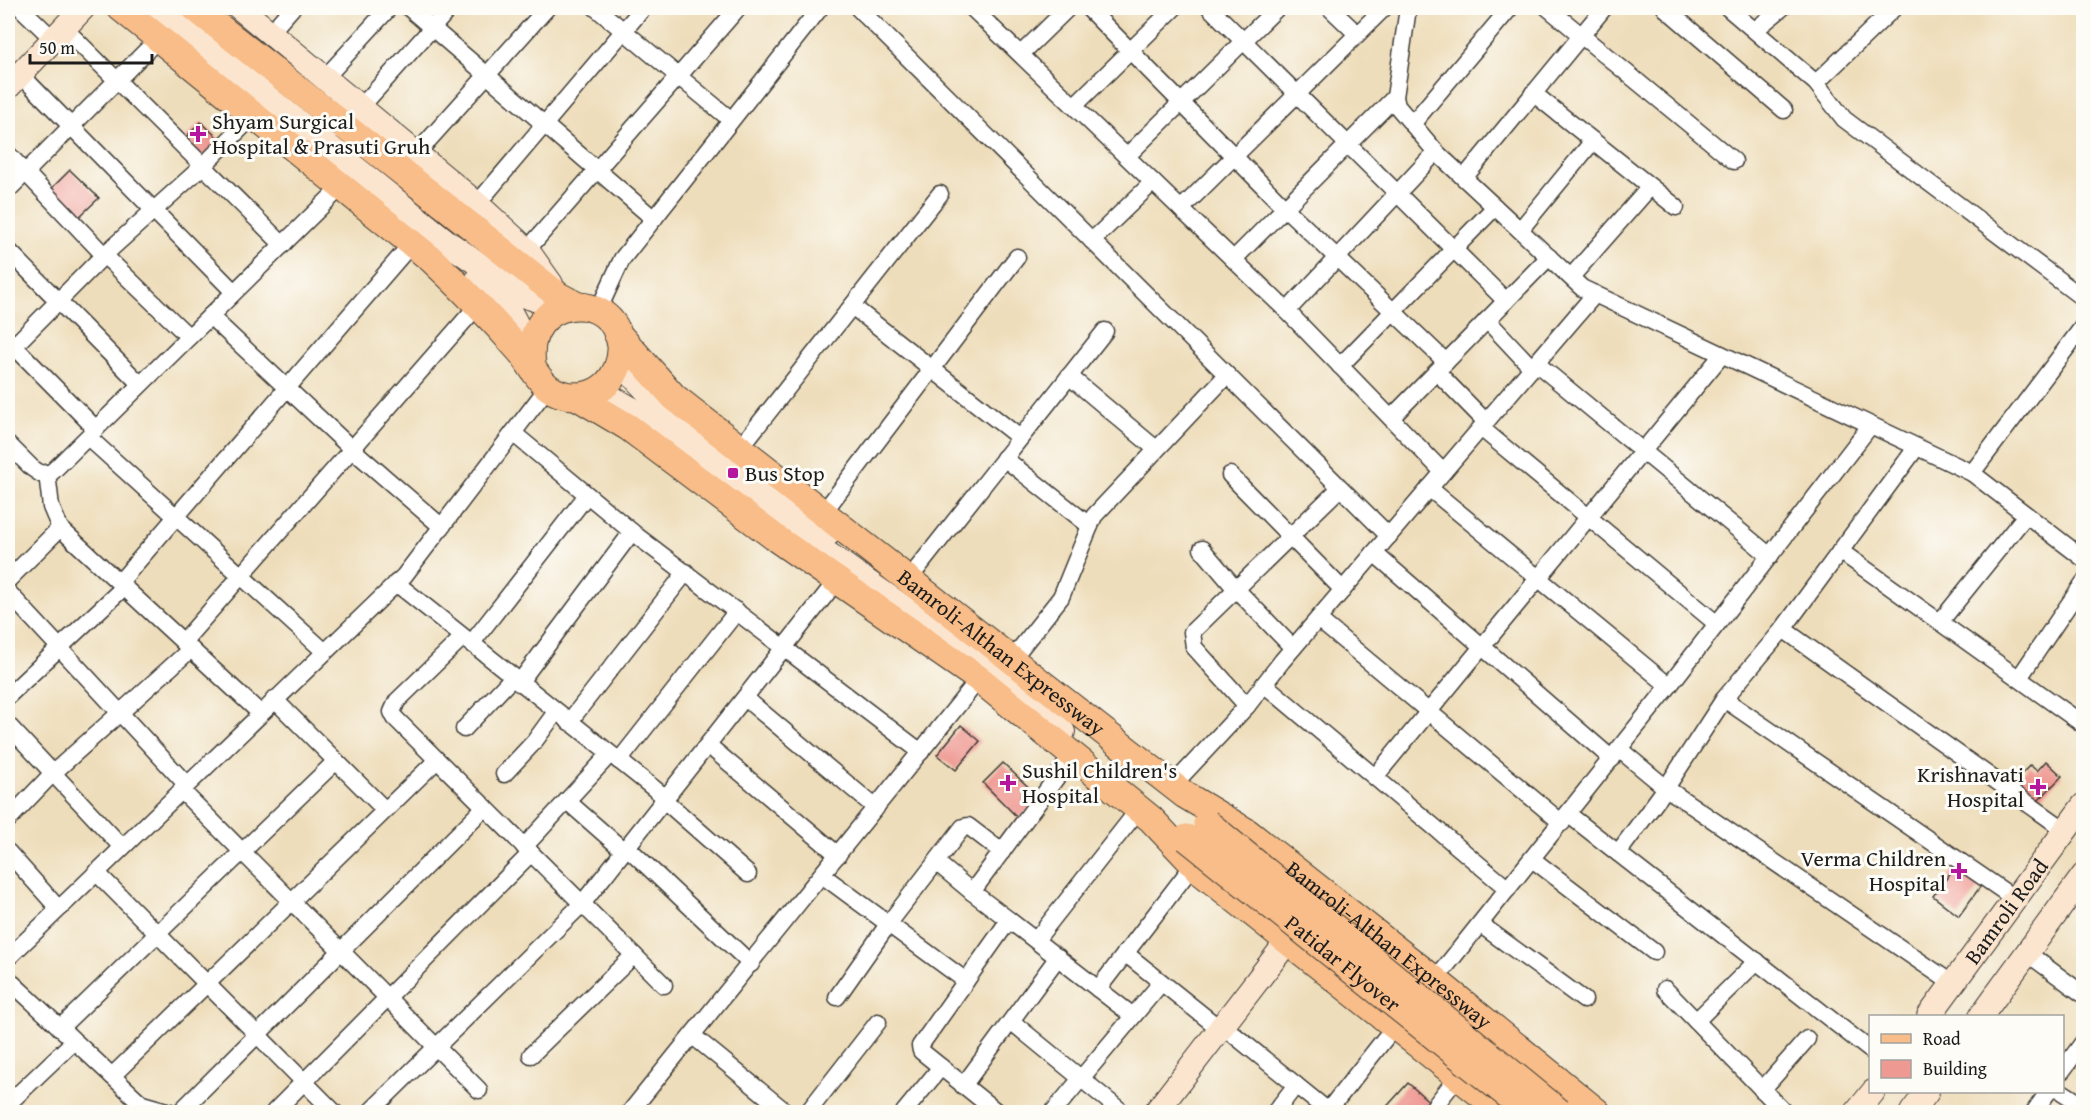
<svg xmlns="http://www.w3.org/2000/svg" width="2091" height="1120" viewBox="0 0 2091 1120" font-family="'Gentium Book Plus',serif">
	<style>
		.building { fill: #ef9993 }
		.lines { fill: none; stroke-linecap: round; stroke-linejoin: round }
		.street-casing { stroke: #3c3934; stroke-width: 19 }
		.secondary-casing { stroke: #3c3934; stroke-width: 26 }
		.primary-casing { stroke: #3c3934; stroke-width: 29 }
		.street { stroke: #fff; stroke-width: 16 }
		.secondary { stroke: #fce5cf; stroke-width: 24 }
		.primary { stroke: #f8bd88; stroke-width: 27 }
		.primary-bridge-casing { stroke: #3c3934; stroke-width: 29; stroke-linecap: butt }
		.primary-bridge { stroke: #f8bd88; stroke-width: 27 }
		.poi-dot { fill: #b5179e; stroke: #fdfcf7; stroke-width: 2 }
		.labels { text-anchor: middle; stroke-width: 6; stroke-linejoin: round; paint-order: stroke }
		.poi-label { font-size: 22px; fill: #1c1c1c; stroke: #fdfcf7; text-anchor: start }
		.street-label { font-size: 22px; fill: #1c1c1c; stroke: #fdfcf7 }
	</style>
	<rect width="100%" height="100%" fill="#fdfcf7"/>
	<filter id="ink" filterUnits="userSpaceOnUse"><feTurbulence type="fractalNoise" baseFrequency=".0167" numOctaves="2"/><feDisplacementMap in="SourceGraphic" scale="12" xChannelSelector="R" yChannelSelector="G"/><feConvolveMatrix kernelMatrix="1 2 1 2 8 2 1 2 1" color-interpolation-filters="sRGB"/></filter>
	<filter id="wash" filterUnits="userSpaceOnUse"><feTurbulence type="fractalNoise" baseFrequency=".008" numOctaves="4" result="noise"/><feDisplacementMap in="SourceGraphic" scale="24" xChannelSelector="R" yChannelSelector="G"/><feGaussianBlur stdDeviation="1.35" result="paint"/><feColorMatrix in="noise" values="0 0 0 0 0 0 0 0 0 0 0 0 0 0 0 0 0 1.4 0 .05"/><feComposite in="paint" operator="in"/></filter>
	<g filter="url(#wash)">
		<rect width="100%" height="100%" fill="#eeddba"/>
		<g id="blocks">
			<!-- building -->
			<g class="building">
				<path d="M201,122l19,18 -17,18 -19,-19z"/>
				<path d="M70,170l29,28 -20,19 -28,-28z"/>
				<path d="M961,725l19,16 -24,29 -19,-15z"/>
				<path d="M2046,761l16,15 -27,28 -22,-21 17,-18 7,6z"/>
				<path d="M1003,763l37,35 -21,21 -36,-36z"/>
				<path d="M1958,863l25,20 -24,33 -26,-20z"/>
				<path d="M1408,1083l25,22 -7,7h-44z"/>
			</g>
		</g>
	</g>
	<g filter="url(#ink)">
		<use href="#blocks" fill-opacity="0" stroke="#3c3934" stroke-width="1.5"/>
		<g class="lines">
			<!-- street casing -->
			<g class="street-casing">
				<g id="street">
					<path d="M21,8l32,31"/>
					<path d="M409,8l245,211"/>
					<path d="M596,8l134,111"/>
					<path d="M858,8l531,528"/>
					<path d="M972,8l315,303 149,-159 -39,-46 -2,-9 13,-89"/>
					<path d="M1088,8l197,200 161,154"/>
					<path d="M1210,8l296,293"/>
					<path d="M1330,8l27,26"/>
					<path d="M1548,8l186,153"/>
					<path d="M1665,8l119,102"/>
					<path d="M1728,8l88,75 28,36 240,180"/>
					<path d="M64,28l219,217"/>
					<path d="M1755,30l27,-22"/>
					<path d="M270,33l22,-25"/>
					<path d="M1021,54l47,-46"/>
					<path d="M20,74l214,218"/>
					<path d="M324,79l65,-71"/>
					<path d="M1816,83l78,-75"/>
					<path d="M1533,93l143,114"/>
					<path d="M1074,106l100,-98"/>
					<path d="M360,108l90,-100"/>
					<path d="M1412,124l98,-116"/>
					<path d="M1436,152l146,136 390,185"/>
					<path d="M417,153l130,-145"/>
					<path d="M8,154l96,101 85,82"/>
					<path d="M1127,156l150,-148"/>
					<path d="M1464,178l140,-170"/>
					<path d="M8,190l151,-152"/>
					<path d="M477,204l166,-196"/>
					<path d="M1181,209l203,-201"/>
					<path d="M1520,230l73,-89"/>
					<path d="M1092,241l61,-59"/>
					<path d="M8,250l132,134"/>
					<path d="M527,250l211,-242"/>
					<path d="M1234,259l161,-162"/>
					<path d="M1571,277l79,-90"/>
					<path d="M852,306l168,132"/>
					<path d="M598,311l24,-52 198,-251"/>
					<path d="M1287,311l156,161"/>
					<path d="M210,316l143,134 89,77"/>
					<path d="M1487,320l45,48"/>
					<path d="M2084,325l-112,148 112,86"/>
					<path d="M8,340l88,89"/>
					<path d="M8,352l96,-97 100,-90 50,-50"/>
					<path d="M1536,363l234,193"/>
					<path d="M1340,366l155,-159"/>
					<path d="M1437,372l49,50"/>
					<path d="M1069,376l87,73"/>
					<path d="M1391,418l158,-161"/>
					<path d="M1481,428l236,196"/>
					<path d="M513,433l124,103 284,216"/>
					<path d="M88,437l236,214"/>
					<path d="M8,444l24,24 9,6 11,-2 290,-286"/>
					<path d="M740,448l200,-254"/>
					<path d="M1004,458l86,68"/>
					<path d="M47,473l4,34 9,21 200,185"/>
					<path d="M1230,475l113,115"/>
					<path d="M1429,488l240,198"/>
					<path d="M823,513l194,-256"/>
					<path d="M1202,549l33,39 58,60"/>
					<path d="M1840,551l244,174"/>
					<path d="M1374,553l238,206"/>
					<path d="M909,579l196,-248"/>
					<path d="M8,580l52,-52"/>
					<path d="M119,583l293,-340"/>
					<path d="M396,583l270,215"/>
					<path d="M8,592l178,192"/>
					<path d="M1318,619l244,204"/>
					<path d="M1940,622l86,-107"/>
					<path d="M1783,629l282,201"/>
					<path d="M463,637l-66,64 -5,11 3,6 269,267"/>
					<path d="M183,642l296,-338"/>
					<path d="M471,644l116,-149"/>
					<path d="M1012,659l49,-62 33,-81 133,-141"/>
					<path d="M2019,678l65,-96"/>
					<path d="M519,683l113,-151"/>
					<path d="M1264,684l244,205"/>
					<path d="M8,696l116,-109"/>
					<path d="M745,698l131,110"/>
					<path d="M274,699l111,111"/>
					<path d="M1724,699l291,200"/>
					<path d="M1247,706l-53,-59 -2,-15 148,-144"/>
					<path d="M569,722l117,-150"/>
					<path d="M8,725l114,122"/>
					<path d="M464,729l48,-51"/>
					<path d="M708,745l130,110"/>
					<path d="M1619,749l47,39 287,196"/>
					<path d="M619,761l118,-150"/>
					<path d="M504,774l30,-32 22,-30"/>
					<path d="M1375,777l346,-421"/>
					<path d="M1173,785l74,-79 35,-45 313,-367"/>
					<path d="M181,790l298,300"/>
					<path d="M664,800l84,74"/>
					<path d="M567,801l57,50"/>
					<path d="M1568,814l302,236"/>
					<path d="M8,820l45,-47 138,-124"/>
					<path d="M524,847l86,-93"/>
					<path d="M627,847l124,117"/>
					<path d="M8,852l50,56"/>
					<path d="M1618,853l48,-65 58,-89 59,-70 133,-181"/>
					<path d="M1532,859l122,93"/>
					<path d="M936,862l36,30"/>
					<path d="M96,872l238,240"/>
					<path d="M822,875l144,106"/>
					<path d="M1009,920l-37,-28 101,-137"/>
					<path d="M1480,924l104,76"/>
					<path d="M1036,940l103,-131"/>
					<path d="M1125,953l95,76"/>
					<path d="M2027,953l57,42"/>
					<path d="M8,958l396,-382 144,-189"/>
					<path d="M8,979l134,125 28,8"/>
					<path d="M1435,980l234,-294 201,-260"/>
					<path d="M1098,989l96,-125"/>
					<path d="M1665,989l119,123"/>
					<path d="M837,997l52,-74 74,-96 5,-1 34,26"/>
					<path d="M1696,1021l61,-60"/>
					<path d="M1012,1022l110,90"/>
					<path d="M1223,1026l105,85"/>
					<path d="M60,1028l276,-267"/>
					<path d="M693,1036l93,76"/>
					<path d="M531,1055l103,-100"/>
					<path d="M2062,1071l22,-30"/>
					<path d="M112,1076l325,-316"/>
					<path d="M963,1086l95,-129"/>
					<path d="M1762,1090l45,-51"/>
					<path d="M2062,1092l22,14"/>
					<path d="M8,1104l66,-63"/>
					<path d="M180,1112l305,-305"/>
					<path d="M274,1112l257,-259"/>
					<path d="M370,1112l212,-208 256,-325"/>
					<path d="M630,1112l349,-433"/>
					<path d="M808,1112l70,-90"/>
					<path d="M904,1112l37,-45"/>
					<path d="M997,1112l-76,-61 -1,-5 89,-126 124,96"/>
					<path d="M1053,1112l108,-129"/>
					<path d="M1275,1112l21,-27"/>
					<path d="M1327,1112l67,-85"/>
					<path d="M1430,1112l33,-42"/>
					<path d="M2034,1112l14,-20"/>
				</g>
			</g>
			<!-- secondary casing -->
			<g class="secondary-casing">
				<g id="secondary">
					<path d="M157,8l294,237 74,51 37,11"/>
					<path d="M240,8l237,196 50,46 24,34"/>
					<path d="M8,87l75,-79"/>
					<path d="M479,276l30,34 21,40"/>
					<path d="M620,362l41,44 167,128"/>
					<path d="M598,390l53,30 104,82 238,169 70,61"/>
					<path id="s1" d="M1929,1016l155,-211"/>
					<path d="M1981,1016l103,-141"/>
					<path d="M1156,1112l131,-170"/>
					<path d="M1857,1112l16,-20"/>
					<path d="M1912,1112l15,-20"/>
				</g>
			</g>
			<!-- primary casing -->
			<g class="primary-casing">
				<g id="primary">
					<path d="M121,8l310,251c31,29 61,60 89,92 10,11 16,27 28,36 15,12 40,12 55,0 12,-9 19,-26 18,-41 -8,-61 -99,-50 -89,18"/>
					<path d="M195,8l364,288 17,9"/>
					<path id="s2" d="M617,333l57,64 511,398 62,37 188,148 162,132"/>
					<path d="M576,396l52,31 149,112 202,140 172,140 50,53 302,240"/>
				</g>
			</g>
			<!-- street -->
			<use href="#street" class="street"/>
			<!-- secondary -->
			<use href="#secondary" class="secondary"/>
			<!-- primary -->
			<use href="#primary" class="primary"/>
			<!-- primary-bridge casing -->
			<g class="primary-bridge-casing">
				<g id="primary-bridge">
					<path d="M1207,823l352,289"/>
					<path id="s3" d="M1187,838l342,274"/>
				</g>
			</g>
			<!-- primary-bridge -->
			<use href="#primary-bridge" class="primary-bridge"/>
		</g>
	</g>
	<!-- markers -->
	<g class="poi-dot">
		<path d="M195 125h6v6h6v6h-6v6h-6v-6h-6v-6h6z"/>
		<rect x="727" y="467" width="12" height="12" rx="3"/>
		<path d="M1005 774h6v6h6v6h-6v6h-6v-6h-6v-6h6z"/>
		<path d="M2035 778h6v6h6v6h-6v6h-6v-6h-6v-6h6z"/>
		<path d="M1956 862h6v6h6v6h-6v6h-6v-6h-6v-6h6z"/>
	</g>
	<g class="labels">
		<!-- poi labels -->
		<g class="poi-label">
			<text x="212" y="129">Shyam Surgical<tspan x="212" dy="25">Hospital &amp; Prasuti Gruh</tspan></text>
			<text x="745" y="481">Bus Stop</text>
			<text x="1022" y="778">Sushil Children's<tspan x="1022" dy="25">Hospital</tspan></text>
			<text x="2024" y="782" text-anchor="end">Krishnavati<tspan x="2024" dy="25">Hospital</tspan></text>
			<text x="1946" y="866" text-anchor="end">Verma Children<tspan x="1946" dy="25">Hospital</tspan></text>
		</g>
		<!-- street labels -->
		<g class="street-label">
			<text dy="8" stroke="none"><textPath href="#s2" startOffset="501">Bamroli-Althan Expressway</textPath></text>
			<text dy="8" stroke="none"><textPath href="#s1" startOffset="130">Bamroli Road</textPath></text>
			<text dy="8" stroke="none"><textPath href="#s2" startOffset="987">Bamroli-Althan Expressway</textPath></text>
			<text dy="8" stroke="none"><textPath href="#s3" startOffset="200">Patidar Flyover</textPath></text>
		</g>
	</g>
	<!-- margin -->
	<rect width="2091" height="1120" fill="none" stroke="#fdfcf7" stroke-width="30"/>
	<!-- legend -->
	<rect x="1869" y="1015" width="195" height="78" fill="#fdfcf7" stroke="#a3a29f" stroke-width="1.5"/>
	<rect x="1881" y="1034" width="30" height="9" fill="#f8bd88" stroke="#a3a29f" stroke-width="1.5"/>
	<text x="1923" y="1045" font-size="18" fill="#1c1c1c">Road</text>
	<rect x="1881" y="1060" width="30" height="18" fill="#ef9993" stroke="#a3a29f" stroke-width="1.5"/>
	<text x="1923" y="1075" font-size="18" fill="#1c1c1c">Building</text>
	<!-- scale -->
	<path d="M30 54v9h122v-9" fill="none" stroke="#1c1c1c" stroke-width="3"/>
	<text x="39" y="54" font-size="18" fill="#1c1c1c" stroke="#fdfcf7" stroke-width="4.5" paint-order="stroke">50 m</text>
</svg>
